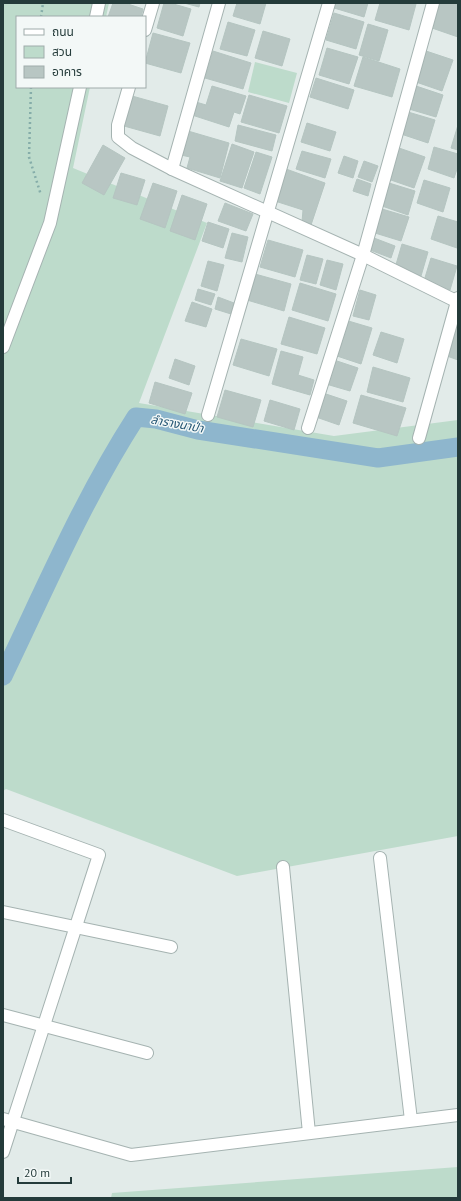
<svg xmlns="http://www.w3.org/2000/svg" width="461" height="1201" viewBox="0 0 461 1201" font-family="'PT Sans','Noto Sans Thai',sans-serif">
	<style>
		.green { fill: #bddbcb }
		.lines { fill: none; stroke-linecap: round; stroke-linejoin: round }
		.canal { stroke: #8eb6cd; stroke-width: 19 }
		.building { fill: #b8c6c3; stroke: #b5c5c1 }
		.minor-casing { stroke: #a5b3b1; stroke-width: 14 }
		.path { stroke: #85ada9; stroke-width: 2.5; stroke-dasharray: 2 3; stroke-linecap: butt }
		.minor { stroke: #fff; stroke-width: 12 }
		.labels { text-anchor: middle; stroke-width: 3; stroke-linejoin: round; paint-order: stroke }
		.water-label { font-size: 12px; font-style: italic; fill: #225473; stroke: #f3f8f7 }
	</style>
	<rect width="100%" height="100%" fill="#e2ebe9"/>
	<!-- green -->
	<g class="green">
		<path d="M3,3h106l-3,14h-89v70h73l-17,81 134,55 -68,180 195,33 124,-16v416l-221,40 -231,-87 -3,2z"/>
		<path d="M255,62l42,11 -8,30 -41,-11z"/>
		<path d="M458,1167v31h-347l1,-5z"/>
	</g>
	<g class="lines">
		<!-- canal -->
		<path class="canal" d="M3,676c42,-87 80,-177 133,-259l20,2 42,11 180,28 80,-11"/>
	</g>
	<!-- building -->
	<g class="building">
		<path d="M113,3h12l18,6 -2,8h-33z"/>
		<path d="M164,3h6l21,6 -8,27 -26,-8z"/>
		<path d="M184,3h16l-1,4z"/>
		<path d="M237,3h29l-6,21 -27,-8z"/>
		<path d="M335,3h33l-4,14 -30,-9z"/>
		<path d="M380,3l36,1 -7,26 -34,-10z"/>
		<path d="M440,3h18v34l-26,-9z"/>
		<path d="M334,13l30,9 -8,27 -30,-9z"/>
		<path d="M228,22l27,8 -8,26 -27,-7z"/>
		<path d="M368,24l20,6 -9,31 -20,-6z"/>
		<path d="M263,31l27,8 -8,27 -27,-8z"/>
		<path d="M153,33l37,10 -9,30 -36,-10z"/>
		<path d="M327,48l31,9 -9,27 -30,-9z"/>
		<path d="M213,51l38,12 -8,26 -38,-11z"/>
		<path d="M426,51l27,9 -11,31 -26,-9z"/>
		<path d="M363,57l37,12 -8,28 -38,-11z"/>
		<path d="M316,78l38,12 -6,19 -38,-12z"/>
		<path d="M212,86l34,10 -6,18 -6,-2 -5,15 -37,-12 4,-13 10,3z"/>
		<path d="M416,86l27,9 -7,22 -27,-8z"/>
		<path d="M249,95l38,11 -8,27 -38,-11z"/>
		<path d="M132,96l36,10 -8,30 -36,-10z"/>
		<path d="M408,112l27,8 -7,23 -27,-9z"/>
		<path d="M307,123l29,9 -6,19 -29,-9z"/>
		<path d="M238,125l38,10 -4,16 -37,-10z"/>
		<path d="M458,125v25l-7,-2z"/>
		<path d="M188,131l41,12 -9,35 -33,-10 3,-11 -9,-2z"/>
		<path d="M232,144l22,8 -12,36 -22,-7z"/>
		<path d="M103,145l22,13 -21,37 -22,-12z"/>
		<path d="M434,147l24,7v12l-4,12 -26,-9z"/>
		<path d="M399,148l26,9 -11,31 -26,-9z"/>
		<path d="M302,151l29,8 -6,19 -29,-9z"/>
		<path d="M256,152l16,5 -12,37 -16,-6z"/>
		<path d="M344,156l14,5 -5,17 -15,-5z"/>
		<path d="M364,161l14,5 -6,16 -14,-5z"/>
		<path d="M286,169l39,14 -14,42 -9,-3 1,-12 -28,-9z"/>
		<path d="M121,173l24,7 -8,25 -24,-7z"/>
		<path d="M357,179l14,5 -3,12 -15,-5z"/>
		<path d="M424,180l26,8 -7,24 -26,-9z"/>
		<path d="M153,183l24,8 -12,37 -25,-9z"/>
		<path d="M389,183l26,8 -7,24 -26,-9z"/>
		<path d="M182,195l25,9 -12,36 -25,-9z"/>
		<path d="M225,203l28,11 -7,17 -28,-10z"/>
		<path d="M382,209l27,8 -8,24 -26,-8z"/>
		<path d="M438,216l20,6 -1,26 -26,-9z"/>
		<path d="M208,222l21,7 -6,19 -21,-7z"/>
		<path d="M232,233l16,4 -6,25 -17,-4z"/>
		<path d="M374,238l21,8 -4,12 -21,-8z"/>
		<path d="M268,240l35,10 -8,27 -35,-10z"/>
		<path d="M402,244l26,8 -7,24 -26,-8z"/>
		<path d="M307,255l16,4 -7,25 -16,-4z"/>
		<path d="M431,258l26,8 -7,24 -26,-9z"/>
		<path d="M327,260l16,4 -7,26 -16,-5z"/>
		<path d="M208,261l16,4 -7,26 -16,-5z"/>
		<path d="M255,274l36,10 -7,27 -37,-11z"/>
		<path d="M300,283l36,11 -8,27 -36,-11z"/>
		<path d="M198,289l17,5 -4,11 -16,-5z"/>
		<path d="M360,290l16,5 -7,25 -16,-4z"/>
		<path d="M218,297l16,6 -3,11 -16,-5z"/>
		<path d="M192,302l20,7 -6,18 -21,-6z"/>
		<path d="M289,317l36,11 -8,26 -36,-10z"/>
		<path d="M345,320l27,8 -11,36 -27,-9z"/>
		<path d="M458,322v38l-11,-4z"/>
		<path d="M381,332l23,7 -7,24 -24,-8z"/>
		<path d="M241,339l36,10 -8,27 -36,-11z"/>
		<path d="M281,351l22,6 -5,18 16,5 -4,15 -38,-11z"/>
		<path d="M175,359l20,7 -6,19 -20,-7z"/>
		<path d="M334,360l24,8 -8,23 -24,-7z"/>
		<path d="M373,367l37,11 -7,24 -36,-10z"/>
		<path d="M155,382l37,11 -7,21 -36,-11z"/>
		<path d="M225,390l36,10 -8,27 -36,-10z"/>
		<path d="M323,393l24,8 -8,24 -23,-8z"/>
		<path d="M361,395l45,13 -9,28 -44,-13z"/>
		<path d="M270,400l30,9 -6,21 -30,-9z"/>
	</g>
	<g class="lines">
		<!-- minor casing -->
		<g class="minor-casing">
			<g id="minor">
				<path d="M96,17l3,-14"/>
				<path d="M145,30l8,-27"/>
				<path d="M129,87l-11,38v12l14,11 40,21 191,86 95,47"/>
				<path d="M172,169l47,-166"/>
				<path d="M3,347l47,-124 30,-136"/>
				<path d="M208,415l121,-412"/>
				<path d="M308,428l55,-173 70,-252"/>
				<path d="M419,438l39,-140"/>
				<path d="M3,820l96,35 -96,297"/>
				<path d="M380,858l31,262"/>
				<path d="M283,867l26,266"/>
				<path d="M3,912l168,35"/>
				<path d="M3,1015l144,38"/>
				<path d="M3,1119l128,36 327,-40"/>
			</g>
		</g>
		<!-- path -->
		<g class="path">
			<path d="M41,17l2,-14"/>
			<path d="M31,87l-2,70 12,38"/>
		</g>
		<!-- minor -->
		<use href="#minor" class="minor"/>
	</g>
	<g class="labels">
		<!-- water labels -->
		<g class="water-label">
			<text transform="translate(177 424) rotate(10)" y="4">ลำรางนาป่า</text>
		</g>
	</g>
	<!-- border -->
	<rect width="461" height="1201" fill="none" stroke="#243b3a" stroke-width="8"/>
	<!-- legend -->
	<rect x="16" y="16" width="130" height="72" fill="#f3f8f7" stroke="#a0acab"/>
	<rect x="24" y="29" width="20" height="6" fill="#ffffff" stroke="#a0acab"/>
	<text x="52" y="36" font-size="12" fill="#243b3a">ถนน</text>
	<rect x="24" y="46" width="20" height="12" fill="#bddbcb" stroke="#a0acab"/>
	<text x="52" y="56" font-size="12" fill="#243b3a">สวน</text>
	<rect x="24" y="66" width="20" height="12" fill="#b8c6c3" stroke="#a0acab"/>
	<text x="52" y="76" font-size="12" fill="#243b3a">อาคาร</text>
	<!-- scale -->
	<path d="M18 1177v6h53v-6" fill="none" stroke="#243b3a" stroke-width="2"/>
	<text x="24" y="1177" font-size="12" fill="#243b3a" stroke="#f3f8f7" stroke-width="3" paint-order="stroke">20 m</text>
</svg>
